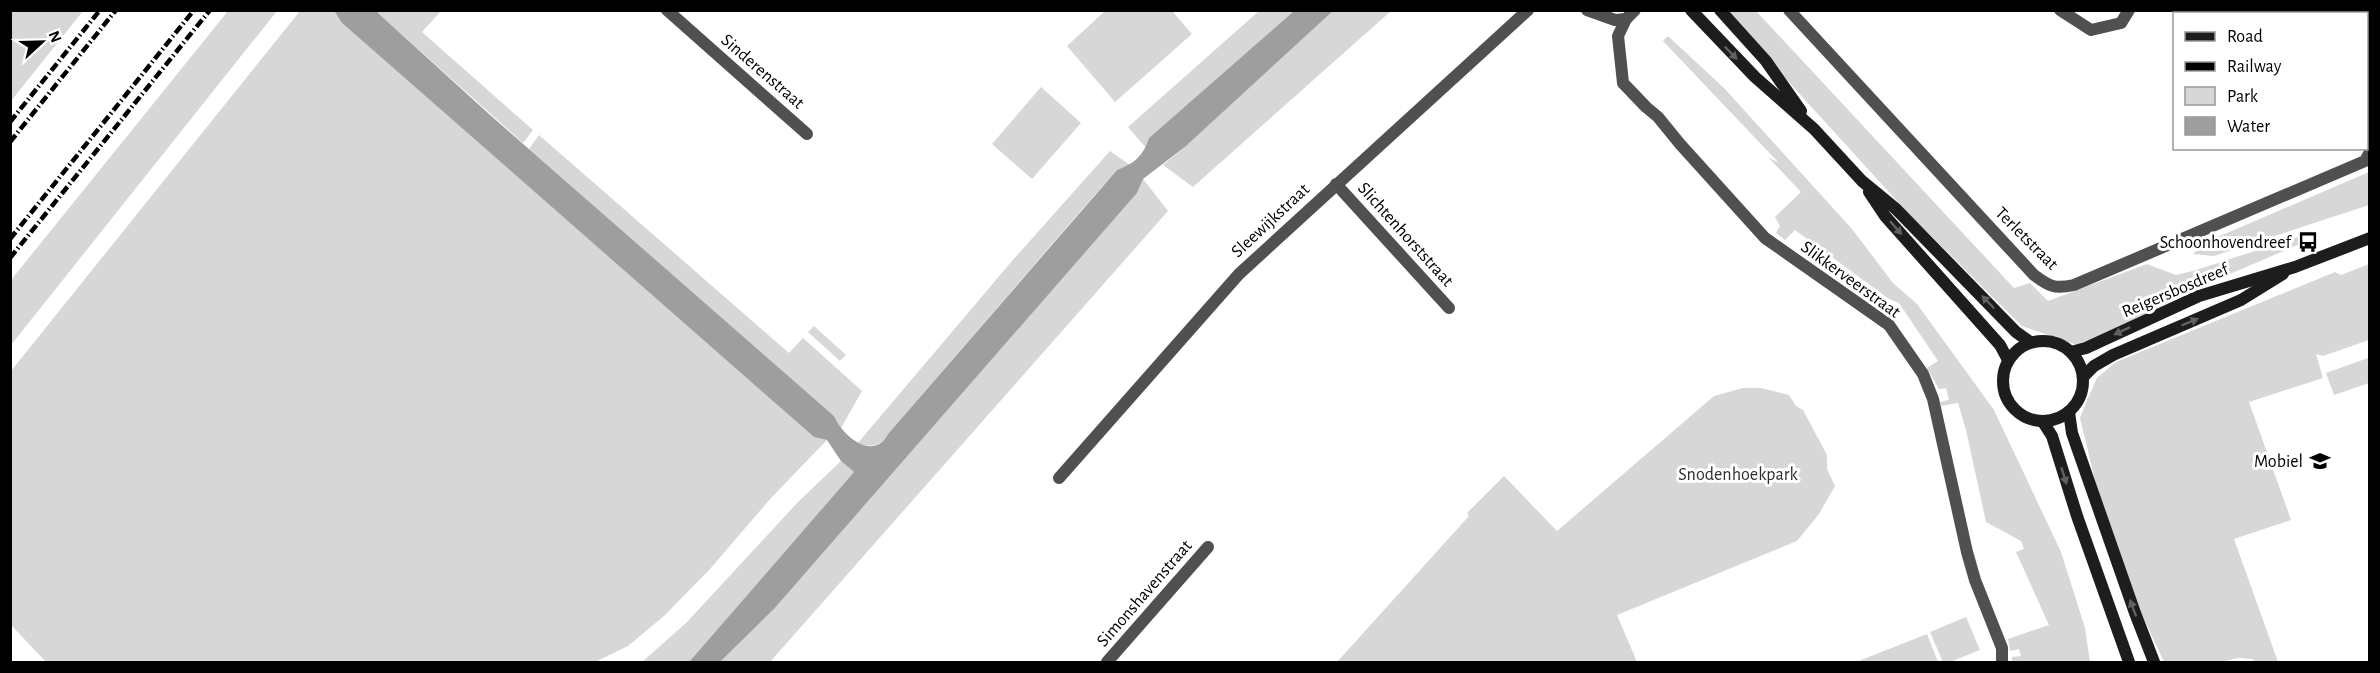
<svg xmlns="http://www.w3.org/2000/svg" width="2380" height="673" viewBox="0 0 2380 673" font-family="'Alegreya Sans',sans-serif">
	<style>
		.green { fill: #d7d7d7 }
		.water { fill: #9e9e9e }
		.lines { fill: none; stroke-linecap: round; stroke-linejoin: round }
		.street { stroke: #505050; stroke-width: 12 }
		.secondary { stroke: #1d1d1d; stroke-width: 12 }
		.rail { stroke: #000; stroke-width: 4.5; stroke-dasharray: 9 3 1.5 3; stroke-linecap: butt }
		.oneway { fill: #616161 }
		.labels { text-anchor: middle; stroke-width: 6; stroke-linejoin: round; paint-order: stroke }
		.street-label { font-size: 18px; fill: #000; stroke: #fff }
		.poi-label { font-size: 18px; fill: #000; stroke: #fff; text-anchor: end }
		.park-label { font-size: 18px; fill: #2e2e2e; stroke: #fff }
	</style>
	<rect width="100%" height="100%" fill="#fff"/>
	<!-- green -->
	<g class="green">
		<path d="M10,11h73l-72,90h-1z"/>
		<path d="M228,11h49l-266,334v-65z"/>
		<path d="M300,11h36l6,12 472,414 13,3 -56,58 -61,71 -46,47 -36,30 -33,16h-549l-35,-37v-254z"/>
		<path d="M378,11h63l-19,21 111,98 -10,13 -145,-130z"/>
		<path d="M1105,11h67l20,23 -77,68 -48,-56z"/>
		<path d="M1259,11h35l-145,127 -3,10 -18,-21z"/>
		<path d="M1333,11h58l-198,176 -30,-22 23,-19z"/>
		<path d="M1724,11h32l258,277 16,-5 18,18 99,-37 29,11 17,-4 105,-34 2,7 -96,41 -124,61 -58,-20 -114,-113z"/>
		<path d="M1668,36l56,52 128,141 41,54 24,21 77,106 67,142 24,76 5,34h-78v-5l9,-1 -2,-7 -9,2 -2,-12 41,-14 -33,-73 8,-3 -3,-8 -35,-19 -20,-92 -8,-27 -17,3 -1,-4 9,-2 -3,-12 -7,1 -12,-21 11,-7 -39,-58 -10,-4 -94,-69 -10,10 -9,-7 4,-7 -5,-9 26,-25 -33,-35 11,6 -116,-122z"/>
		<path d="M1041,87l40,36 -49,56 -40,-35z"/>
		<path d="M539,135l250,218 14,-15 59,53 -21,37 -3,-1 -4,-11 -305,-267z"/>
		<path d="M1110,151l20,14 -13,5 -26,29 -203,235c-7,14 -17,12 -31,10l155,-183z"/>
		<path d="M2369,172v33l-155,51 -21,-2 13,-12z"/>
		<path d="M1143,179l25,32 -398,451h-50l54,-53 363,-416z"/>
		<path d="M2369,264v76l-46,16 -7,-2 7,24 -74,24 42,118 -57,19 44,123h-22l-4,-3 -13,-1 -19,4h-56l-32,-69 -35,-104 -17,-71 7,-18 10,-22 19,-16 219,-90 6,3z"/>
		<path d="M814,326l32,29 -6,6 -32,-29z"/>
		<path d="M2368,358l1,25 -35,12 -8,-22z"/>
		<path d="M1743,388h18l28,7 7,11 7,4 24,45v14l8,17 -16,28 -22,27 -180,74 20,47h-300l132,-146 -2,-3 37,-37 53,55 157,-135z"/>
		<path d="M841,461l13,11 -165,190h-47l44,-39 112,-121z"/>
		<path d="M1966,617l14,33 -30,12h-7l-13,-30z"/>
		<path d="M1927,634l11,28h-82z"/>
	</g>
	<!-- water -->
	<path class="water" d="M337,10l41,1v2l111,101 345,302c8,20 40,46 54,18l229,-264c17,-6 27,-15 32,-32l145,-127h39l-147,135 -43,33 -6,14 -363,416 -54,53h-31l165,-190 -13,-11 -14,-21 -13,-3 -472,-414 -7,-11z"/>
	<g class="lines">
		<!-- street -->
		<g class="street">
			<path d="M667,10l140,124"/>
			<path d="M1587,10l28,10 11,-1"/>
			<path d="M1635,10l-9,9 -8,17 5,47 23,24 12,10 22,27 85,94 124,87 34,49 10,25 34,153 8,28 27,68v14"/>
			<path d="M1789,10l245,265c16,12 21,14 40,10l291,-124 5,-9"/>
			<path d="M2060,10l31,20 30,-7 8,-13"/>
			<path d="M2327,10l1,4"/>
			<path d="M2366,105l4,9"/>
			<path d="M1336,184l113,124"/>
			<path d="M1059,478l180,-204 289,-264"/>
			<path d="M1107,662l101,-115"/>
		</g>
		<!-- secondary -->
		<g class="secondary">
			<path d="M1691,10l64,67 59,52 48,52 34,28 120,123 14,10"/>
			<path d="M1720,10l46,51 35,50"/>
			<path d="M1869,192l16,24 115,129 8,15"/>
			<circle cx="2043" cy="381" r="40"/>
			<path d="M2071,352l15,-4 113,-52 96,-29 75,-29"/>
			<path d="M2083,377l11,-11 19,-11 128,-55 42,-26"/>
			<path d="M2069,412l3,21 63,180 19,49"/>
			<path d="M2043,422l9,14 25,80 52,146"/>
		</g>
		<!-- rail -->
		<g class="rail">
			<path d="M10,122l90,-112"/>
			<path d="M10,142l106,-132"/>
			<path d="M10,239l184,-229"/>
			<path d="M10,258l200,-248"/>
		</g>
	</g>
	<!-- one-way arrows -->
	<defs><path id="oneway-solid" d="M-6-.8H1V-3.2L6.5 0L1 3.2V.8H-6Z" transform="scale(1.5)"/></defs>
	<g class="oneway">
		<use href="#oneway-solid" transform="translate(1731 53) rotate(46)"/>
		<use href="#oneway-solid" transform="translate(1896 228) rotate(49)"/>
		<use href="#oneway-solid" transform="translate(1988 302) rotate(-134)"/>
		<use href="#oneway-solid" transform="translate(2190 322) rotate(-22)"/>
		<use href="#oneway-solid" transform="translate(2122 331) rotate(155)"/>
		<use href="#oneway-solid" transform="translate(2064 476) rotate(73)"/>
		<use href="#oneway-solid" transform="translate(2133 608) rotate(-110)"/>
	</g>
	<!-- icons -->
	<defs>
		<g id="bus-bare" transform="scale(1.62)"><path d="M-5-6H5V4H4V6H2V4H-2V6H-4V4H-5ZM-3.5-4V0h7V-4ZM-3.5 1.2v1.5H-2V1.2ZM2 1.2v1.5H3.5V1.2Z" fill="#000" stroke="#fff" stroke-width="2.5" paint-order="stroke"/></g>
		<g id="school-bare" transform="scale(1.62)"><path d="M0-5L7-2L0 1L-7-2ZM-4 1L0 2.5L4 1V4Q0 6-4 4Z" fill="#000" stroke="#fff" stroke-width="2.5" paint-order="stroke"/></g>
	</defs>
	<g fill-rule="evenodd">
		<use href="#bus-bare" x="2308" y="242"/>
		<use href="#school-bare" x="2320" y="461"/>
	</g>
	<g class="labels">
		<!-- street labels -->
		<g class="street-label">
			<text transform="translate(763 71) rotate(41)" y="6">Sinderenstraat</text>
			<text transform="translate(1270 220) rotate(-43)" y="6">Sleewijkstraat</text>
			<text transform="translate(1406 234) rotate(48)" y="6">Slichtenhorststraat</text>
			<text transform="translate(2027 238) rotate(45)" y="6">Terletstraat</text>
			<text transform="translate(1851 279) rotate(36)" y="6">Slikkerveerstraat</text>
			<text transform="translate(2175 290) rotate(-23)" y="6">Reigersbosdreef</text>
			<text transform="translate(1144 593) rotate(-49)" y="6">Simonshavenstraat</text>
		</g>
		<!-- poi labels -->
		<g class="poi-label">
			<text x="2291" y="248">Schoonhovendreef</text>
			<text x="2303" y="467">Mobiel</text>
		</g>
		<!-- park labels -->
		<g class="park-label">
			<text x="1738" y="480">Snodenhoekpark</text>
		</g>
	</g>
	<!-- border -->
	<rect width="2380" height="673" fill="none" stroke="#000000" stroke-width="24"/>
	<!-- legend -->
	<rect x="2173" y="12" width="195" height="138" fill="#ffffff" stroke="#999999" stroke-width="1.5"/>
	<rect x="2185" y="32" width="30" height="9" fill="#1d1d1d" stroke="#999999" stroke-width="1.5"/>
	<text x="2227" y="42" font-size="18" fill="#000000">Road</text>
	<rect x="2185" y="62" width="30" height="9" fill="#000000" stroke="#999999" stroke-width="1.5"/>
	<text x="2227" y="72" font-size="18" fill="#000000">Railway</text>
	<rect x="2185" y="87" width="30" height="18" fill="#d7d7d7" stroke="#999999" stroke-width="1.5"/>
	<text x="2227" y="102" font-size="18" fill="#000000">Park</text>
	<rect x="2185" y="117" width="30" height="18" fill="#9e9e9e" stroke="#999999" stroke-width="1.5"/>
	<text x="2227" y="132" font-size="18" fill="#000000">Water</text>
	<!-- north arrow -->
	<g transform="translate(42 42) rotate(68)" stroke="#ffffff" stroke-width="4.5" paint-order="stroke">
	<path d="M0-4.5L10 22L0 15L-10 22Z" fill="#000000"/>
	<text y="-9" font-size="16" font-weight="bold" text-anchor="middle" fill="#000000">N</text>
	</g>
</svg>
